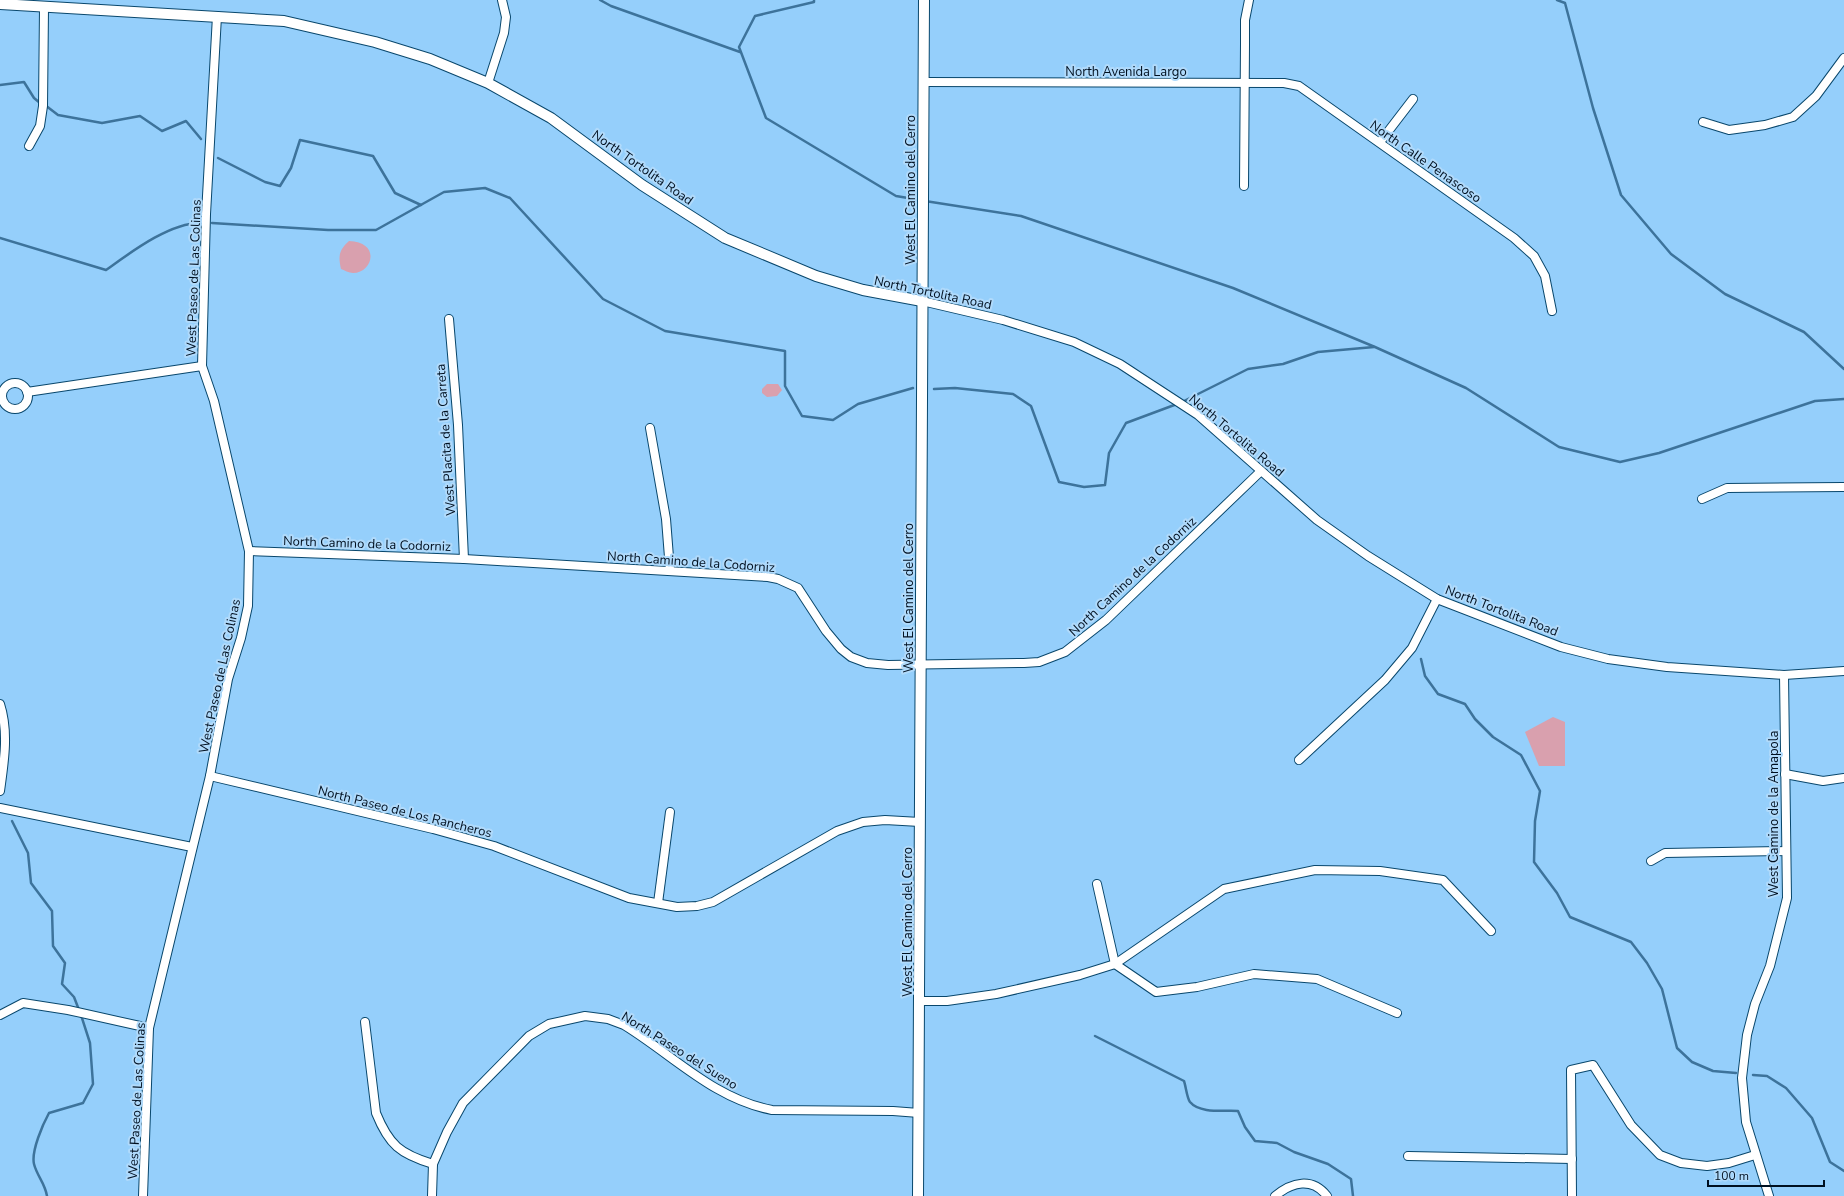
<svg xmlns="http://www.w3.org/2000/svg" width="1844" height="1196" viewBox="0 0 1844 1196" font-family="'Nunito Sans',sans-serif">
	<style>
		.green { fill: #d9a0ae }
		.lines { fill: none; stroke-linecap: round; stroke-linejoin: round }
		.stream { stroke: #3d739b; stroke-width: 2.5 }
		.minor-casing { stroke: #09476c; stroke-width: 10 }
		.tertiary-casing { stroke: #09476c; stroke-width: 12 }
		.minor { stroke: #fff; stroke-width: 8 }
		.tertiary { stroke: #fff; stroke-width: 10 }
		.labels { text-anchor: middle; stroke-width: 4; stroke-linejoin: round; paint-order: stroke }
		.street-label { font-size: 13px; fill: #001020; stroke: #b0dafb }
	</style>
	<rect width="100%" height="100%" fill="#95cffb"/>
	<!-- green -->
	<g class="green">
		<path d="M349,241c32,1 24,32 4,32 -4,0 -9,-3 -12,-4 -3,-13 -2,-19 8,-28z"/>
		<path d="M767,384h11l4,6 -5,6 -10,1 -5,-4v-4z"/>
		<path d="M1553,717l12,5v44h-26l-14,-34z"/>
	</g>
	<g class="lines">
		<!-- stream -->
		<g class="stream">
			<path d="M600,0l11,6 129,46"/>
			<path d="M814,0v2l-59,14 -16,31 27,71 130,78 24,4"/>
			<path d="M1557,0l8,3 28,105 28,87 50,59 54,40 79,38 40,37"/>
			<path d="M0,85l24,-3 10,16 6,5"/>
			<path d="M45,105l13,10 44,8 38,-7 22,15 24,-10 15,18"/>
			<path d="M218,158l47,24 15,4 11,-18 9,-28 73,16 22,37 26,12"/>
			<path d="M925,201l96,15 212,72 142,59 91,41 93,59 61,15 39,-9 156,-52 29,-2"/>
			<path d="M212,223l116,7h48l68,-38 41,-4 25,10 93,101 62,32 120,20v35l17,30 31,4 25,-16 55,-16"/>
			<path d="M0,238l106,32c24,-17 63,-47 94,-47"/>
			<path d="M934,389l21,-1 58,6 18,12 28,76 25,5 21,-2 4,-32 17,-30 51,-19"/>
			<path d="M1182,402l66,-33 35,-5 35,-12 56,-5"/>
			<path d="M1421,659l4,17 13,18 27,10 10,15 18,18 28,18 19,36 -5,30 -1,41 23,31 13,24 61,25 16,21 15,26 15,59 15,14 21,9 23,2"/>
			<path d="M12,821l16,32 3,30 21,28 1,35 12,17 -3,21 12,13 5,13"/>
			<path d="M1095,1036l89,45c2,6 3,17 6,21 10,12 35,8 48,9l7,16 10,14 22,2 17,9 34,12 23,15 2,17"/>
			<path d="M1753,1075l14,1 19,12 26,30 18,44 14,9"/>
			<path d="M47,1196c-2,-13 -10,-20 -13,-32 -3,-13 9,-40 15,-51l34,-10 10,-19 -3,-41 -9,-28"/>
		</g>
		<!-- minor casing -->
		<g class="minor-casing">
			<g id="minor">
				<path d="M923,82l361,1 15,3 215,152 20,18 11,20 7,35"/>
				<path d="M488,83l16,-50 2,-16 -4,-17"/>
				<path d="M1703,122l26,8 36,-5 28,-8 23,-21 28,-38"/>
				<path d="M1380,142l33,-43"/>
				<path d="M29,146l11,-20 3,-20 1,-98"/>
				<path d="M1244,186l1,-142v-24l4,-20"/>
				<path d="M922,301l81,19 71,22 46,22 78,51 119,105 51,36 69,43 124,48 47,12 59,8 117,8 60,-4"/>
				<path d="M449,319l9,106 6,134"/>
				<circle cx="15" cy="396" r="13"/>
				<path d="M27,392l175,-26"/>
				<path d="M650,428l16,91 4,51"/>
				<path d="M1702,499l25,-11 117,-1"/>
				<path d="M249,551l215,8 304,18 10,2 20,9 28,43 15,18 10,8 16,6 21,2 136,-2 15,-1 26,-10 41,-32 155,-149"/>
				<path d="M0,704c9,28 4,58 0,87"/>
				<path d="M1299,760l86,-80 27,-32 25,-49"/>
				<path d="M1785,774l38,7 21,-3"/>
				<path d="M210,776l223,53 61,17 135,52 48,9 20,-1 16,-4 124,-71 26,-9 22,-2 35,2"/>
				<path d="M0,808l192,39"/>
				<path d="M1651,861l14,-8 121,-2"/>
				<path d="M1097,884l18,80 41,28 41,-5 57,-13 63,5 80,34"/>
				<path d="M658,903l12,-91"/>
				<path d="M919,1001h28l49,-7 84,-19 35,-11 109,-75 91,-19 65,1 63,9 48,51"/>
				<path d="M0,1015l23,-12 45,7 81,18"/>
				<path d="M365,1022l11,91c13,32 24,41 57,51"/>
				<path d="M1408,1156l164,3"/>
				<path d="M143,1196l6,-168 61,-252 18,-97 13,-41 7,-32 1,-55 -35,-150 -12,-35 4,-152 11,-198"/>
				<path d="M432,1196l1,-32 14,-32 16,-29 66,-67 20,-12 36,-8 23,3 16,6c49,30 90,74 148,85l121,1 26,2"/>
				<path d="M1275,1196c17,-14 37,-19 52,0"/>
				<path d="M1572,1196l-1,-126 22,-5 38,60 29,30 21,8 26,3 22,-3 26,-8"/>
				<path d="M1769,1196l-23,-74 -4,-44 5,-43 8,-31 15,-38 17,-68 -3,-223"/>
			</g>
		</g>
		<!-- tertiary casing -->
		<g class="tertiary-casing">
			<g id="tertiary">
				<path d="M0,4l284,17 91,21 55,17 58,24 63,35 91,67 83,53 91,38 47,14 59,11"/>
				<path d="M918,1196l6,-1196"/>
			</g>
		</g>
		<!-- minor -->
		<use href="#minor" class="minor"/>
		<!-- tertiary -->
		<use href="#tertiary" class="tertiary"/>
	</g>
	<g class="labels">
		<!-- street labels -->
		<g class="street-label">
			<text x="1126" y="76">North Avenida Largo</text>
			<text transform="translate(1426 161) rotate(35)" y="5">North Calle Penascoso</text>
			<text transform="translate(643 167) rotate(35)" y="5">North Tortolita Road</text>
			<text transform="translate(910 190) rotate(-90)" y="5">West El Camino del Cerro</text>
			<text transform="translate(193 278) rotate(-88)" y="5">West Paseo de Las Colinas</text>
			<text transform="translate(933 292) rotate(12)" y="5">North Tortolita Road</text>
			<text transform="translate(1237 435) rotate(40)" y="5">North Tortolita Road</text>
			<text transform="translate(445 440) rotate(-94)" y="5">West Placita de la Carreta</text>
			<text transform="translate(367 543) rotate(2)" y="5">North Camino de la Codorniz</text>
			<text transform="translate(691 561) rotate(4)" y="5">North Camino de la Codorniz</text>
			<text transform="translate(1132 576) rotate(-43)" y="5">North Camino de la Codorniz</text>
			<text transform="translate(908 598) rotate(-90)" y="5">West El Camino del Cerro</text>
			<text transform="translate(1502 610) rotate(21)" y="5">North Tortolita Road</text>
			<text transform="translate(219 676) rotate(-78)" y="5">West Paseo de Las Colinas</text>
			<text transform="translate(405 811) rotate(14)" y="5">North Paseo de Los Rancheros</text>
			<text transform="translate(1773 814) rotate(-90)" y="5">West Camino de la Amapola</text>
			<text transform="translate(907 922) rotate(-90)" y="5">West El Camino del Cerro</text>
			<text transform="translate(680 1050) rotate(32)" y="5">North Paseo del Sueno</text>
			<text transform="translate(136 1101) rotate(-87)" y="5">West Paseo de Las Colinas</text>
		</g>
	</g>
	<!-- scale -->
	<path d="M1708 1180v6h116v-6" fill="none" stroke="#001020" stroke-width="2"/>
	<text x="1714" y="1180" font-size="12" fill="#001020" stroke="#b0dafb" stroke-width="3" paint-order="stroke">100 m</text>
</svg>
